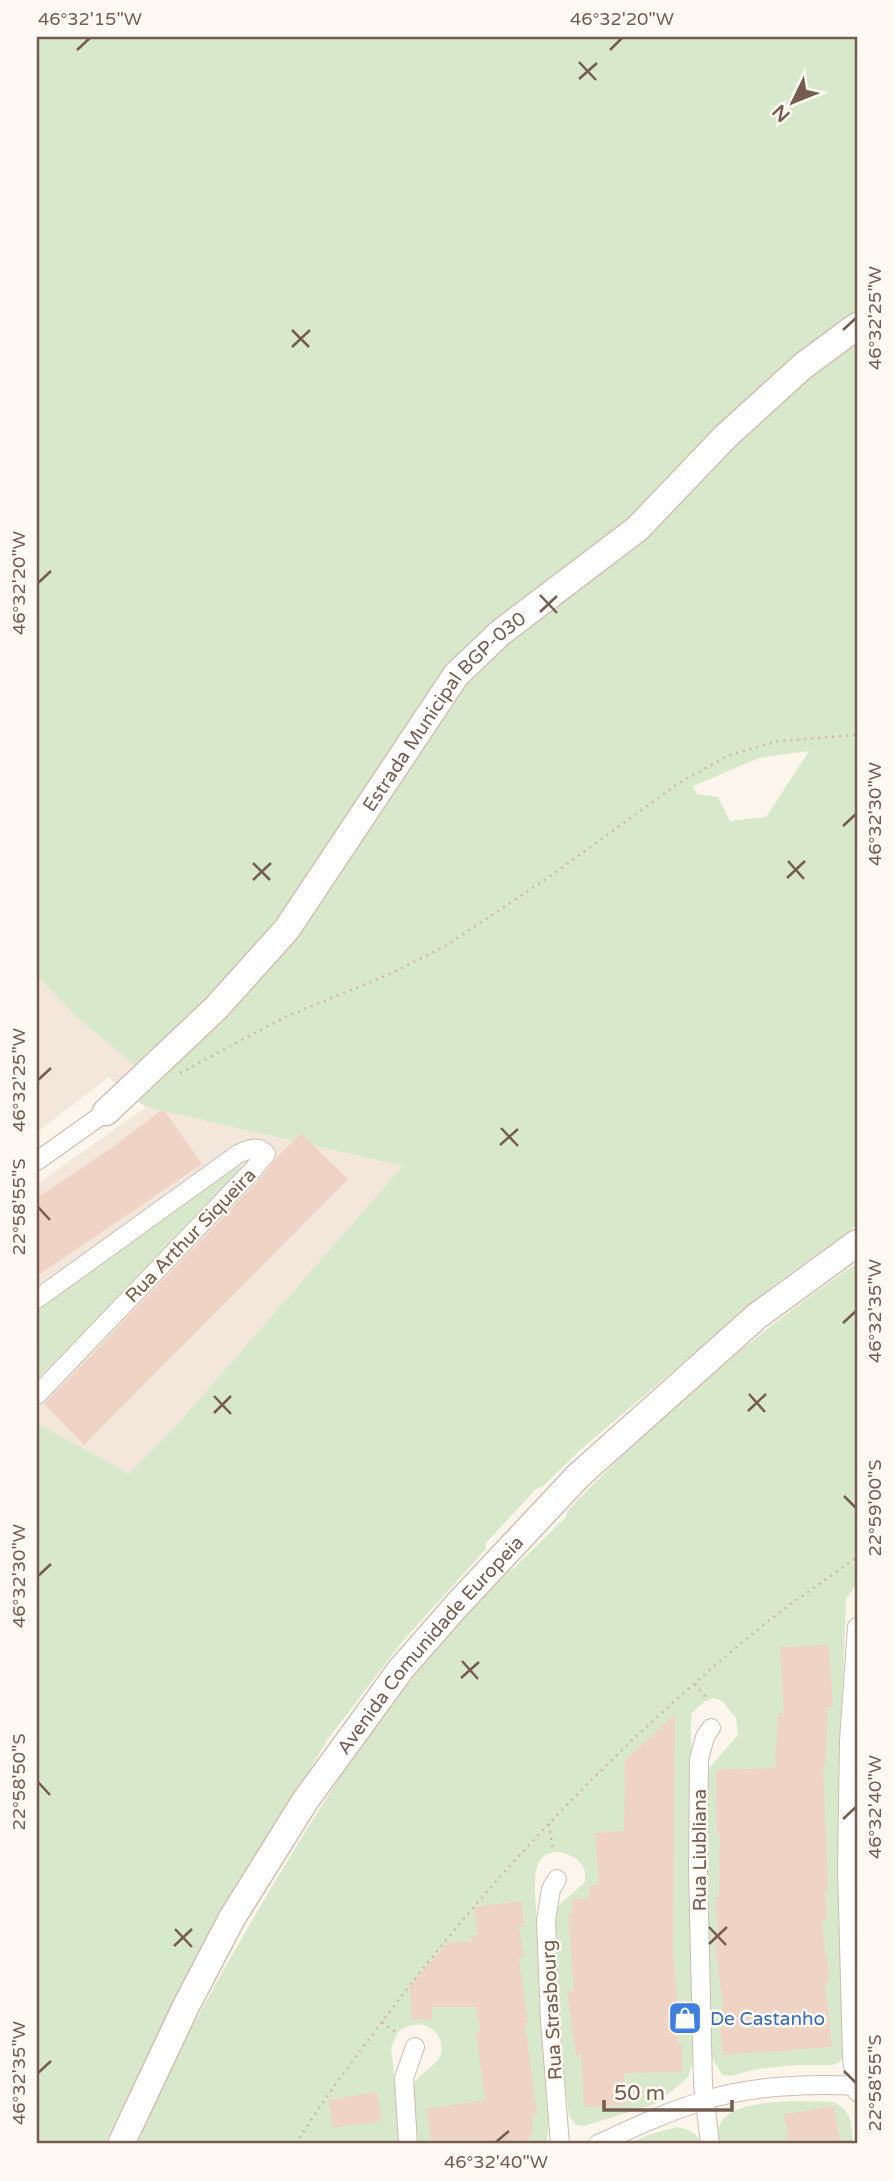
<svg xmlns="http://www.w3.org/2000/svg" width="894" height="2181" viewBox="0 0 894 2181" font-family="'Varela Round',sans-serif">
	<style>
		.residential { fill: #f3e7db }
		.green { fill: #d8e9cb; fill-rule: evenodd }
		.building { fill: #efd4c6 }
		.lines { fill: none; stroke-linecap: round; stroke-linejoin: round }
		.street-casing { stroke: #cdbdb2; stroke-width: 20 }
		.secondary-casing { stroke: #d3bfb2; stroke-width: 29 }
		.path { stroke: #d4b7a8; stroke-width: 2.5; stroke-dasharray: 2 5; stroke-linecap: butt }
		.street { stroke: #fff; stroke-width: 18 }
		.secondary { stroke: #fff; stroke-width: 26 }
		.ticks { fill: none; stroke: #765c50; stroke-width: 2.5 }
		.labels { text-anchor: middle; stroke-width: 5; stroke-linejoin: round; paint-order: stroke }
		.street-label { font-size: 19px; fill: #765c50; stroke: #fef9f3 }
		.shop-label { font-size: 19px; fill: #366cbe; stroke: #fef9f3; text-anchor: start }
		.neatline { fill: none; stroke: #765c50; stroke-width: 2.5 }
		.ticks-label { font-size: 18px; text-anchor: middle; fill: #765c50 }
	</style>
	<rect width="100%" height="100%" fill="#fbf5ec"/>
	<!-- residential -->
	<g class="residential">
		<path d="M37,976l41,42 62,52 -19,18 -12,-11 -72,55z"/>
		<path d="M146,1107l258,59 -229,261 -46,48 -92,-52v-239z"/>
	</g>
	<!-- green -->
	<g class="green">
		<path d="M37,37h820v1188l-83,60 -196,167 -36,35 -5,1 -51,55 -1,7 -83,92 -74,97 -129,214 -95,191h-67v-721l92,51 46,-47 228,-261 -257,-59 -25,-19 19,-18 -62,-52 -41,-42zM809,751l-43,66 -36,4 -12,-24 -21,-3 -4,-8 66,-28z"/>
		<path d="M238,1166l4,1v6l-205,206v-70z"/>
		<path d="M857,1263v320l-11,16 -5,133 -2,109 5,208v7l-5,6 -6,3h-36l-41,4 -25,7 -9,-1 -12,-21 -5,-268 5,-19 28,-32 -2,-17 -14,-17 -8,-3 -9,3 -13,12 -1,9v179l6,146 -8,28 -7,8 -27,21 -71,22 -8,-1 -7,-9 -12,-95 -3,-99 4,-16 27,-24c0,-7 1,-12 -3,-17 -9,-12 -30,-19 -41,-6 -7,9 -6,23 -6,34l13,206v34l-2,11h-130c-2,-16 -8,-38 -4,-54 4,-21 34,-22 29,-47 -2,-10 -9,-15 -18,-18 -9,-2 -18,2 -25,7l-7,16 11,96h-264c34,-87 82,-169 129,-249 44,-74 90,-149 145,-216 30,-37 63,-72 94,-108l6,-1 54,-53 1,-6c88,-92 185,-176 290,-248z"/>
		<path d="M834,2102c19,10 17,23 19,42h-135c0,-5 0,-12 1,-17 10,-32 89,-25 115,-25z"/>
		<path d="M677,2127c12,3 20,5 24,17h-73l23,-10z"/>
	</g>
	<!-- building -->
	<g class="building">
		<path d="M163,1109l39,55 -165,112v-78l73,-49z"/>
		<path d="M301,1133l47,46 -264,266 -40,-41 216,-225 17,-22z"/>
		<path d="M829,1645l4,62h-5l-3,60h-2l5,122 -3,1 2,29 -5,1 3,34h2l2,29h-4l7,64 -109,8 -3,-29h5l-11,-95 4,-1 -3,-33h4l1,-63h-3l-1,-64 59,-2 3,-55h6l-4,-66z"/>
		<path d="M675,1714l-2,239 5,57 -1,33h5v29l-58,1 2,32 -42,2 -3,-52 -5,1 -9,-65 7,-1 -6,-77 5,-1 -1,-13 18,-1 -1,-12 10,-1 -4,-52 29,-2 1,-71z"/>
		<path d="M521,1901l3,26h-5l5,30 -5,1 9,65h-3l12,91 -5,1 1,18 -9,11h-92l-6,-35 59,-9 -9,-68 4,-1 -4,-24h-44v13l-21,-1 -1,-33 38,-44h24l-1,-6 7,-1 -4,-28z"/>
		<path d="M377,2092l5,29 -49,7 -5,-28z"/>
		<path d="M834,2106l6,38h-51l-5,-30z"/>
	</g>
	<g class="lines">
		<!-- street casing -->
		<g class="street-casing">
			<g id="street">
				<path d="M37,1161l69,-49"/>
				<path d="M37,1299l201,-145c10,-4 19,-10 28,0l-14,17 -215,224"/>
				<path d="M857,1627l-8,114 -2,127 5,190 5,34"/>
				<path d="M557,1879l-6,10 -5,32 4,100 10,123"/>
				<path d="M408,2144l-4,-66 11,-31"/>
				<path d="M598,2144c35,-16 68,-32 105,-43 46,-15 106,-18 154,-15"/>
				<path d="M710,2144l-7,-60 -5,-214 1,-111 6,-22 6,-9"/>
			</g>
		</g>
		<!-- secondary casing -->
		<g class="secondary-casing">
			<g id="secondary">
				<path id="s1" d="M106,1112l110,-104 71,-79 169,-254 44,-42 137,-104 89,-93 77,-70 54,-40"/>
				<path id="s2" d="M121,2144l65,-138 46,-88 73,-117 96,-132 57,-65 121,-129 178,-159 100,-73"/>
			</g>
		</g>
		<!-- path -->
		<g class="path">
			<path d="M180,1073l107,-57 101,-41 59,-30 102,-68 127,-92 51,-29 51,-15 79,-6"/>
			<path d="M695,1684l13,16"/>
			<path d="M549,1824l4,27"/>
			<path d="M382,2022l15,11"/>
			<path d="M296,2144c29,-48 64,-93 98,-138 104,-137 224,-261 356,-370 34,-29 72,-53 107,-79"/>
		</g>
		<!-- street -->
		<use href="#street" class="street"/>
		<!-- secondary -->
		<use href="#secondary" class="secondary"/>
	</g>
	<!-- ticks -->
	<path class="ticks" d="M77,50l13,-12M610,50l12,-12M579,62l17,18M579,79l18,-16M292,330l17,17M843,330l13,-12M292,347l18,-17M38,583l13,-12M540,595l17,18M540,612l17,-16M843,826l13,-12M788,861l16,18M253,863l17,17M787,878l18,-17M253,880l18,-17M38,1080l13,-12M501,1128l17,18M500,1145l18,-16M38,1207l12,13M843,1323l13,-12M749,1394l16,18M214,1396l17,18M748,1411l18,-17M214,1413l17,-17M844,1496l12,12M38,1576l13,-12M462,1661l16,18M461,1678l18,-16M38,1782l12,13M843,1819l13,-12M709,1927l17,18M175,1929l17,18M709,1944l18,-17M174,1946l18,-17M844,2071l12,12M38,2073l13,-12M496,2142l13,-11"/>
	<!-- icons -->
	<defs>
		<g id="shop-square" transform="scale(1.75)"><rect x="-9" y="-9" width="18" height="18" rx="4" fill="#3f7fe0" stroke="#fef9f3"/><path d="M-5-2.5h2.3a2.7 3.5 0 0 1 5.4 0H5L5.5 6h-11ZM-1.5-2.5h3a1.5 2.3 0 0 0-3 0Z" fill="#fff"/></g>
	</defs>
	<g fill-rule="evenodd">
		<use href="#shop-square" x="685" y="2018"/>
	</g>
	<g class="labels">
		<!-- street labels -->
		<g class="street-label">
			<text dy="7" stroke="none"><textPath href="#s1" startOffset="527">Estrada Municipal BGP-030</textPath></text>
			<text transform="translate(190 1235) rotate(-46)" y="7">Rua Arthur Siqueira</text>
			<text dy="7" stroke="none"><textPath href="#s2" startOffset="590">Avenida Comunidade Europeia</textPath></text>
			<text transform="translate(699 1850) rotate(-90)" y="7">Rua Liubliana</text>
			<text transform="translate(551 2010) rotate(-93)" y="7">Rua Strasbourg</text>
		</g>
		<!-- shop labels -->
		<g class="shop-label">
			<text x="710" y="2025">De Castanho</text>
		</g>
	</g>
	<!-- border -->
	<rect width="894" height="2181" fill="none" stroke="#fef9f3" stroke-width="77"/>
	<!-- north arrow -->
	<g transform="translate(793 102) rotate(227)" stroke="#fef9f3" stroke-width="5" paint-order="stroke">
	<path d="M0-5L12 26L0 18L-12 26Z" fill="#765c50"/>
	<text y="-10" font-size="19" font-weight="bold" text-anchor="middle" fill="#765c50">N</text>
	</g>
	<!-- scale -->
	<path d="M604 2100v10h128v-10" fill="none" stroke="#765c50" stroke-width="3.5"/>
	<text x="614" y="2100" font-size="21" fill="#765c50" stroke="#fef9f3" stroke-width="5" paint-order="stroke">50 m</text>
	<rect x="38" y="38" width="818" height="2104" class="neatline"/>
	<g class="ticks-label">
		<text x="90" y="25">46°32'15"W</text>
		<text x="622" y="25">46°32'20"W</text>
		<text transform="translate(875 318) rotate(-90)" y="6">46°32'25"W</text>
		<text transform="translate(19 583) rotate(-90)" y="6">46°32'20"W</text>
		<text transform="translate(875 814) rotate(-90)" y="6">46°32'30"W</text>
		<text transform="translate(19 1080) rotate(-90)" y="6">46°32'25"W</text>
		<text transform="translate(19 1207) rotate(-90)" y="6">22°58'55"S</text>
		<text transform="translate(875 1311) rotate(-90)" y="6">46°32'35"W</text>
		<text transform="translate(875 1508) rotate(-90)" y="6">22°59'00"S</text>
		<text transform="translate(19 1576) rotate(-90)" y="6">46°32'30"W</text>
		<text transform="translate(19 1782) rotate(-90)" y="6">22°58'50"S</text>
		<text transform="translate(875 1807) rotate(-90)" y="6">46°32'40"W</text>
		<text transform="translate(19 2073) rotate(-90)" y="6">46°32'35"W</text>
		<text transform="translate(875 2083) rotate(-90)" y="6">22°58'55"S</text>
		<text x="496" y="2168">46°32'40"W</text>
	</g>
</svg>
